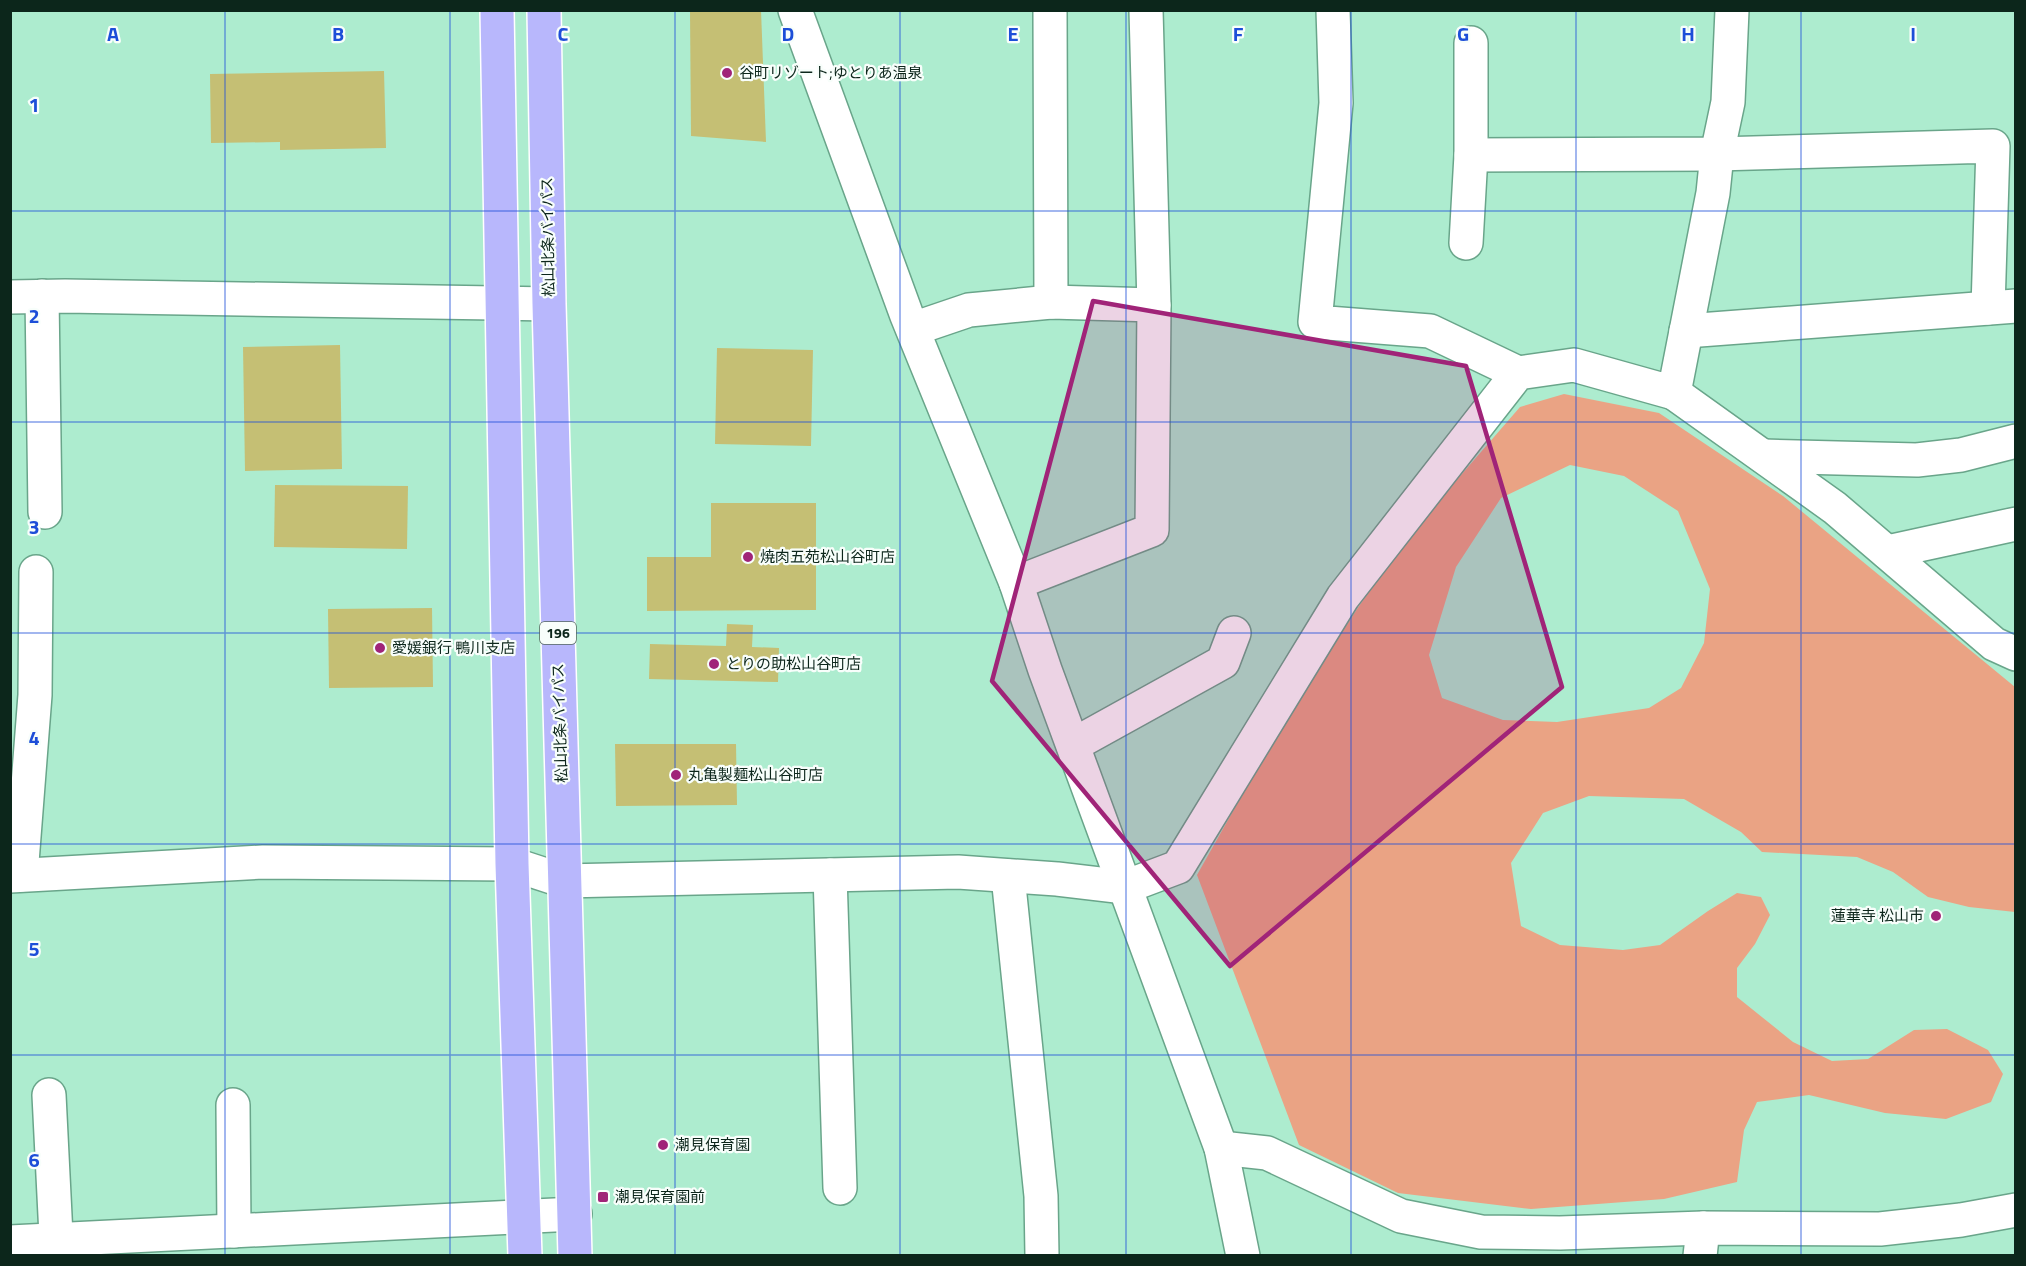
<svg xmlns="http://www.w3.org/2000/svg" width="2026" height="1266" viewBox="0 0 2026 1266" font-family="'Titillium Web','Noto Sans JP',sans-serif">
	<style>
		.green { fill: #eaa384; fill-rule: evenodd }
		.building { fill: #c5bf74 }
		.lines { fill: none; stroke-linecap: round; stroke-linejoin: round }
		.street-casing { stroke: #69a58a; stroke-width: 36 }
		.highway-casing { stroke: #fff; stroke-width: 36 }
		.street { stroke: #fff; stroke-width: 33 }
		.highway { stroke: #b8b7fc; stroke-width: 33 }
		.marked { fill: #a02478; fill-opacity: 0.2; stroke: #a02478; stroke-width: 4.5; stroke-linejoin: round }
		.grid { fill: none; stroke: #1d4ed8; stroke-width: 1.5; stroke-opacity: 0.55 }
		.poi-dot { fill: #a02478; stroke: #f8fefb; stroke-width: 2 }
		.labels { text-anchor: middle; stroke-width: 4.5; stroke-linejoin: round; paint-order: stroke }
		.shield { fill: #f8fefb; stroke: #53675e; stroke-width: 1.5 }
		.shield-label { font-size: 14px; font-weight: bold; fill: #0c261b }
		.poi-label { font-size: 15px; fill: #0c261b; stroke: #f8fefb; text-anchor: start }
		.street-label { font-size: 15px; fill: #0c261b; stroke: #f8fefb }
		.grid-label { font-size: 20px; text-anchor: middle; font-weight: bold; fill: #1d4ed8; stroke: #f8fefb; stroke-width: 4.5; stroke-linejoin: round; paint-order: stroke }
	</style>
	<rect width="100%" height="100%" fill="#adeccf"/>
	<!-- green -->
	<path class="green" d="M1564,394l95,19 124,83 232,191v225l-46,-5 -41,-10 -35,-25 -36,-15 -95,-5 -21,-20 -57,-33 -95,-3 -46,17 -32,50 10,63 39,19 63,5 37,-5 48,-34 29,-18 24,4 9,18 -15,29 -18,24v29l56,45 39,19 36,-2 46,-29 33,-1 41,21 15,24 -12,28 -45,17 -61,-6 -76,-18 -52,7 -13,28 -7,52 -73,17 -133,10 -133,-16 -99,-48 -102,-270 80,-142 82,-127 56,-78 105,-121zM1570,465l54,11 54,35 32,78 -6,54 -23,45 -32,20 -92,14 -54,-2 -61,-22 -13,-43 27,-88 45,-69z"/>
	<!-- building -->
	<g class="building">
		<path d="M690,10h71l5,132 -75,-6z"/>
		<path d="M384,71l2,77 -106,2v-8l-69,1 -1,-69z"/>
		<path d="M340,345l2,124 -97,2 -2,-124z"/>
		<path d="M717,348l96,2 -2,96 -96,-2z"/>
		<path d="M275,485l133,1 -1,63 -133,-2z"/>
		<path d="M711,503h105v107l-169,1v-54h64z"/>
		<path d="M432,608l1,79 -104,1 -1,-79z"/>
		<path d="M727,624l26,1 -1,22 27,1 -1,34 -129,-3 1,-35 76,2z"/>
		<path d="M615,744h121l1,61 -121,1z"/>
	</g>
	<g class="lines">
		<!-- street casing -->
		<g class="street-casing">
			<g id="street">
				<path d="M795,10l112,306 109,267 29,87 176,478 22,108"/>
				<path d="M1050,10l1,292"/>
				<path d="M1333,10l3,93 -21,219 115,9 88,42"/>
				<path d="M1471,155l246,-1 276,-8 -5,162"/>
				<path d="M1466,243l5,-88v-112"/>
				<path d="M42,296l3,216"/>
				<path d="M10,297l55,-1 484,8"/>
				<path d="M913,329l56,-19 82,-8 103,3"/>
				<path d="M1686,331l330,-25"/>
				<path d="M1674,393l161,115 159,136 22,10"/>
				<path d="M1763,456l154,4 44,-5 55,-14"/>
				<path d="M1887,552l129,-28"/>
				<path d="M1016,583l136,-53 2,-225 -8,-295"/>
				<path d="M1073,745l150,-83 11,-29"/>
				<path d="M21,875l14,-180 1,-123"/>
				<path d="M830,875l10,313"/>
				<path d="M10,876l253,-14 249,2 52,17 394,-9 99,7 68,8 53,-20 165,-270 175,-224 56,-8 100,28 39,-200 4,-39 11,-52 4,-92"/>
				<path d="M1008,876l33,320 1,60"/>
				<path d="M49,1095l8,161"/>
				<path d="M233,1105l1,126"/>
				<path d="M1221,1148l46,5 134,63 80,16 79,1 143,-5 177,1 81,-9 55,-10"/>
				<path d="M10,1242l565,-28"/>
				<path d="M1700,1256l3,-28"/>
			</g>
		</g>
		<!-- highway casing -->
		<g class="highway-casing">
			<g id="highway">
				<path d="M497,10l15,854 13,392"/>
				<path d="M544,10l5,294 26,952"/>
			</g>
		</g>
		<!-- street -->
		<use href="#street" class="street"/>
		<!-- highway -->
		<use href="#highway" class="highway"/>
	</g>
	<!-- marked area -->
	<path class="marked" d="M1093,301l373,65 96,321 -332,279 -238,-285z"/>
	<!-- grid -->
	<path class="grid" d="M225,10v1246M450,10v1246M675,10v1246M900,10v1246M1126,10v1246M1351,10v1246M1576,10v1246M1801,10v1246M10,211h2006M10,422h2006M10,633h2006M10,844h2006M10,1055h2006"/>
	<!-- markers -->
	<g class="poi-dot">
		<circle cx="727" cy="73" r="6"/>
		<circle cx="748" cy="557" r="6"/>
		<circle cx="380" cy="648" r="6"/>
		<circle cx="714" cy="664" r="6"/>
		<circle cx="676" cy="775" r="6"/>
		<circle cx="1936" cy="916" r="6"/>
		<circle cx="663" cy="1145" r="6"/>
		<rect x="597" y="1191" width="12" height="12" rx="3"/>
	</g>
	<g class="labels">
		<!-- shield labels -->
		<rect class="shield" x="540" y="622" width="36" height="22" rx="4.5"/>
		<g class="shield-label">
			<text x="558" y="638">196</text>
		</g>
		<!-- poi labels -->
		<g class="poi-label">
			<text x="739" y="78">谷町リゾート;ゆとりあ温泉</text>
			<text x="760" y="562">焼肉五苑松山谷町店</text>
			<text x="392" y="653">愛媛銀行 鴨川支店</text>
			<text x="726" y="669">とりの助松山谷町店</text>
			<text x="688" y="780">丸亀製麺松山谷町店</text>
			<text x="1924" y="921" text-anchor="end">蓮華寺 松山市</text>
			<text x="675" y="1150">潮見保育園</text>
			<text x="615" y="1202">潮見保育園前</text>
		</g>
		<!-- street labels -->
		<g class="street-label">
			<text transform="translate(548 237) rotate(-91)" y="5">松山北条バイパス</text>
			<text transform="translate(560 723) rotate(-92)" y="5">松山北条バイパス</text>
		</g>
	</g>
	<g class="grid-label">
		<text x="113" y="41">A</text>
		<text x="338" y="41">B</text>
		<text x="563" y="41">C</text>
		<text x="788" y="41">D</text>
		<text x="1013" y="41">E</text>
		<text x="1238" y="41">F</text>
		<text x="1463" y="41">G</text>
		<text x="1688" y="41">H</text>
		<text x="1913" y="41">I</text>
		<text x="34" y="112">1</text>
		<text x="34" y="323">2</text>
		<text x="34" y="534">3</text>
		<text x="34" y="745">4</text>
		<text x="34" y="956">5</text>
		<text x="34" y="1167">6</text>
	</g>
	<!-- border -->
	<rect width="2026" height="1266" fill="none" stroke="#0c261b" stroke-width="24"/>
</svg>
